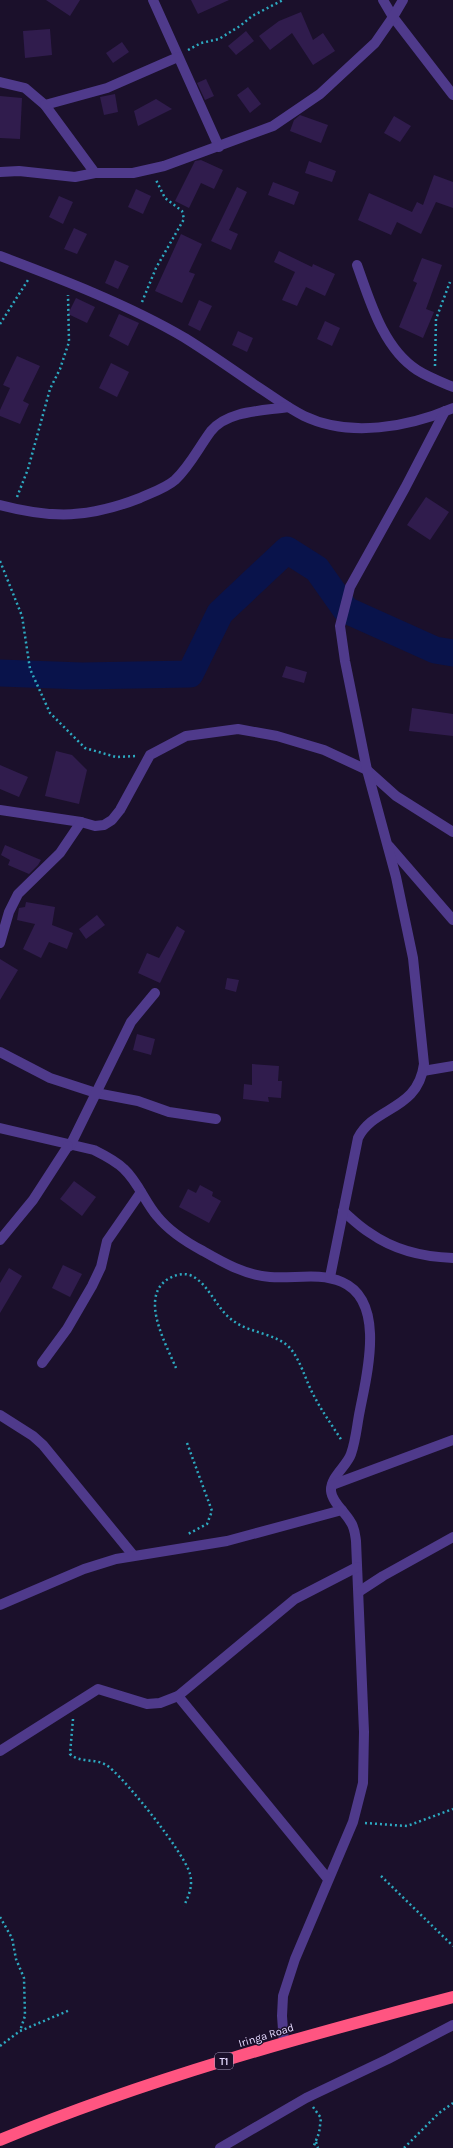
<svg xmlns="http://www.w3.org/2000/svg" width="453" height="2148" viewBox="0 0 453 2148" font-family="Karla,sans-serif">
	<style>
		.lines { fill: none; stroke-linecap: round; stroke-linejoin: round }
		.river { stroke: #09134b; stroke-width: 27 }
		.building { fill: #301c4d }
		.path { stroke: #2da9c0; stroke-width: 2.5; stroke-dasharray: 2 3; stroke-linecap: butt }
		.street { stroke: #4f3a8b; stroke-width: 10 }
		.highway { stroke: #ff5581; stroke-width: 12 }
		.labels { text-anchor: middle; stroke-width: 3; stroke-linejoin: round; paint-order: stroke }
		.shield { fill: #1b102b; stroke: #a99dbf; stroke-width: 1 }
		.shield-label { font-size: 10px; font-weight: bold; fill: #e6daff }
		.street-label { font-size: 11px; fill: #e6daff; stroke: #1b102b }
	</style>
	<rect width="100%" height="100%" fill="#1b102b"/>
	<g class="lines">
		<!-- river -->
		<path class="river" d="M0,673l82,3 108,-2 30,-61 67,-63 30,19 29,41 89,40 18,3"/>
	</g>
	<!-- building -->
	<g class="building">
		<path d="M46,0h34l-10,16z"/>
		<path d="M191,0h38l-31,14z"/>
		<path d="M301,12l12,28 10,-7 12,18 -22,14 -21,-32 -22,17 -11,-14 20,-15z"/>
		<path d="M50,29l2,26 -27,3 -2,-27z"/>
		<path d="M246,31l8,10 -18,14 -8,-9z"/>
		<path d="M122,42l7,10 -16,11 -7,-10z"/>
		<path d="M206,79l8,17 -9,4 -8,-17z"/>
		<path d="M248,87l13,17 -11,9 -13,-18z"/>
		<path d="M115,94l3,18 -14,3 -4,-18z"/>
		<path d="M0,96l22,2 -2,41 -20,-1z"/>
		<path d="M156,99l16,10 -34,17 -4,-15z"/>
		<path d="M300,115l28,10 -7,18 -31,-12 4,-11z"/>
		<path d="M394,116l17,10 -11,16 -16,-9z"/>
		<path d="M201,160l22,10 -9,19 -13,-6 -12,25 -14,-7 20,-40z"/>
		<path d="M309,161l27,10 -4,11 -27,-9z"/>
		<path d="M434,175l19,7v26l-17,-6 -15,32 -24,-12 -6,13 -33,-15 11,-27 43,19 5,-10 6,3z"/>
		<path d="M273,182l26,10 -5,13 -26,-10z"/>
		<path d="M237,187l10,5 -18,38 9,4 -7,16 -20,-9z"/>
		<path d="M136,189l15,7 -8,18 -15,-7z"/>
		<path d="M59,196l14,6 -10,22 -14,-7z"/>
		<path d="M74,228l13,6 -10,20 -13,-5z"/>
		<path d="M181,234l21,10 -13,28 6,2 -13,29 -27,-12z"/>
		<path d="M279,251l33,16 1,-3 22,10 -10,22 -19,-9 -9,19 -15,-6 13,-28 -21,-10z"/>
		<path d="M422,258l20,7 -16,44 8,3 -11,26 -24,-11 18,-44 -4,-2z"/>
		<path d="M115,260l14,6 -11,23 -13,-6z"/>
		<path d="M76,298l19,9 -8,16 -19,-9z"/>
		<path d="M199,300l13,6 -12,25 -12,-6z"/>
		<path d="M119,314l20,9 -11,23 -19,-10z"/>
		<path d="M325,321l15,7 -8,18 -15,-7z"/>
		<path d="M238,331l15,7 -6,14 -15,-7z"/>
		<path d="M17,356l23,10 -17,35 6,3 -9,20 -20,-8v-6l10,-22 -7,-3z"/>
		<path d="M111,363l18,9 -12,25 -18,-9z"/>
		<path d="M426,497l23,15 -19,28 -23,-15z"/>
		<path d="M286,666l21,6 -3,11 -22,-6z"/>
		<path d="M412,708l41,6v22l-44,-5z"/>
		<path d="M56,751l16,4 15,15 -8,34 -34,-8z"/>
		<path d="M0,765l28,12 -9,20 -19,-8z"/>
		<path d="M5,845l36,15 -3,5 -9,9 -21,-9 2,-5 -9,-5z"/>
		<path d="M26,902l29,5 -3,18 21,8 -6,16 -18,-7 -8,16 -18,-9 12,-25 -18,-4 2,-12 6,-1z"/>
		<path d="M97,915l8,10 -19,14 -7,-10z"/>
		<path d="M177,926l8,5 -25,52 -22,-10 9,-20 12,5z"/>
		<path d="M0,959l18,11 -18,30z"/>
		<path d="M227,978l12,2 -3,12 -11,-3z"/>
		<path d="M137,1034l18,5 -4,16 -18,-5z"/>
		<path d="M252,1064l27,2 -1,15h4l-1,17 -13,-1 1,5 -26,-3 1,-15 8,1z"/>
		<path d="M74,1181l22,16 -14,19 -22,-17z"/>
		<path d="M200,1185l13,7 -1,4 9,5 -12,22 -30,-16 9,-18 8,4z"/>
		<path d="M63,1265l19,9 -12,23 -18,-9z"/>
		<path d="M9,1268l13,8 -22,37v-30z"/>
	</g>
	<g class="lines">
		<!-- path -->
		<g class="path">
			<path d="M188,50l13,-7 18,-4 21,-13 12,-10 31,-16"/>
			<path d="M142,302l14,-34 28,-49 -2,-8 -17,-13 -9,-18"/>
			<path d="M0,324l28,-44"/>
			<path d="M435,366l1,-47 14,-37"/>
			<path d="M17,497l11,-28 22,-80 10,-20 9,-27 -1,-47"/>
			<path d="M0,561l22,55 8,53 20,44 35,35 31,9 20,-1"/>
			<path d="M176,1368c-10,-24 -37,-71 -8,-89 7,-4 16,-7 24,-3 18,9 25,35 43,46 16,11 42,12 55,26 11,13 15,31 23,46 8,16 19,31 29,47"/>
			<path d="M187,1443l25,68 -5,13 -19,10"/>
			<path d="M73,1719l-3,35c11,10 27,3 39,13 18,14 76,87 81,107 3,12 -1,21 -6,32"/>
			<path d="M365,1823l42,3 46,-17"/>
			<path d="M381,1876l72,70"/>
			<path d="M0,1917l12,21 4,21 8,19 1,38 -5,15"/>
			<path d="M0,2046l20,-15 50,-21"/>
			<path d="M313,2107l8,11 -2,15 -6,15"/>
			<path d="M316,2142l2,6"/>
			<path d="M404,2148l35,-35 14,-10"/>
		</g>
		<!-- street -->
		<g class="street">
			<path d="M153,0l66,147"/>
			<path d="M383,0l10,17 60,78"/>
			<path d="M0,82l25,6 20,17 50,68"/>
			<path d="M45,105l62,-17 71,-31"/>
			<path d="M0,172l19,-1 56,6 20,-4h38l31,-7 109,-40 47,-32 55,-51 18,-26 10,-17"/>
			<path d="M0,256c61,23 129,49 185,82 24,15 47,31 70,47 16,10 31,22 49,31 46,22 104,11 149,-8"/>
			<path d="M357,265c13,36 26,83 60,105 11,7 24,12 36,17"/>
			<path d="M0,505c53,14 89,13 140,-7 11,-5 26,-10 35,-18 15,-14 24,-33 36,-49 17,-21 53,-20 77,-24"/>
			<path d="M0,810l81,12 14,4 9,-1 8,-5 8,-10 30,-55 36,-19 52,-7 39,7 47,14 43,20 29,26 57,36"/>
			<path d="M389,846l64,74"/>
			<path d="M0,943l9,-31 9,-18 42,-41 21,-31"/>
			<path d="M0,1052l50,26 46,15 42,8 31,11 47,7"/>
			<path d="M423,1071l30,-5"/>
			<path d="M0,1128l94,22c10,5 22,11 30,19 14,13 21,33 33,47 12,15 29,26 46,35 21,12 42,24 67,26 24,2 49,-5 72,5 44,19 25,92 18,128 -3,14 -4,30 -9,44 -4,12 -21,23 -20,37 1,11 14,21 19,30 5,7 5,13 6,20l8,191 -1,51 -10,39 -58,137 -12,37 -1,20 2,27"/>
			<path d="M70,1146l61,-124 24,-29"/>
			<path d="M343,1211c9,8 17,16 27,22 24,17 54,24 83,25"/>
			<path d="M0,1240l33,-40 35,-54"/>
			<path d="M330,1277l28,-139c16,-32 60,-27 66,-74l-11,-106 -17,-81 -29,-107 -22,-109 -5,-35 10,-39 55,-99 40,-77"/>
			<path d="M42,1363l25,-34 25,-43 9,-19 6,-26 34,-49"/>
			<path d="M0,1415l33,21 10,9 90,110"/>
			<path d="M332,1485l121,-45"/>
			<path d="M360,1591l23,-15 70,-39"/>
			<path d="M0,1605l84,-36 32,-10 111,-18 115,-31"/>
			<path d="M178,1696l150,183"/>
			<path d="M0,1751l98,-62 49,15 13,-1 18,-7 117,-97 62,-32"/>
			<path d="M220,2148l86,-50 82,-39 65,-34"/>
		</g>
		<!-- highway -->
		<path class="highway" d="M0,2140c147,-61 300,-103 453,-143"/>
	</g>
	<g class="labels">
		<!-- shield labels -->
		<rect class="shield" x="215" y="2053" width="18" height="16" rx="3"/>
		<g class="shield-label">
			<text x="224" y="2065">T1</text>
		</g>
		<!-- street labels -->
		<g class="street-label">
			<text transform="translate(266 2035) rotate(-17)" y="4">Iringa Road</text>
		</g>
	</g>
</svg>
